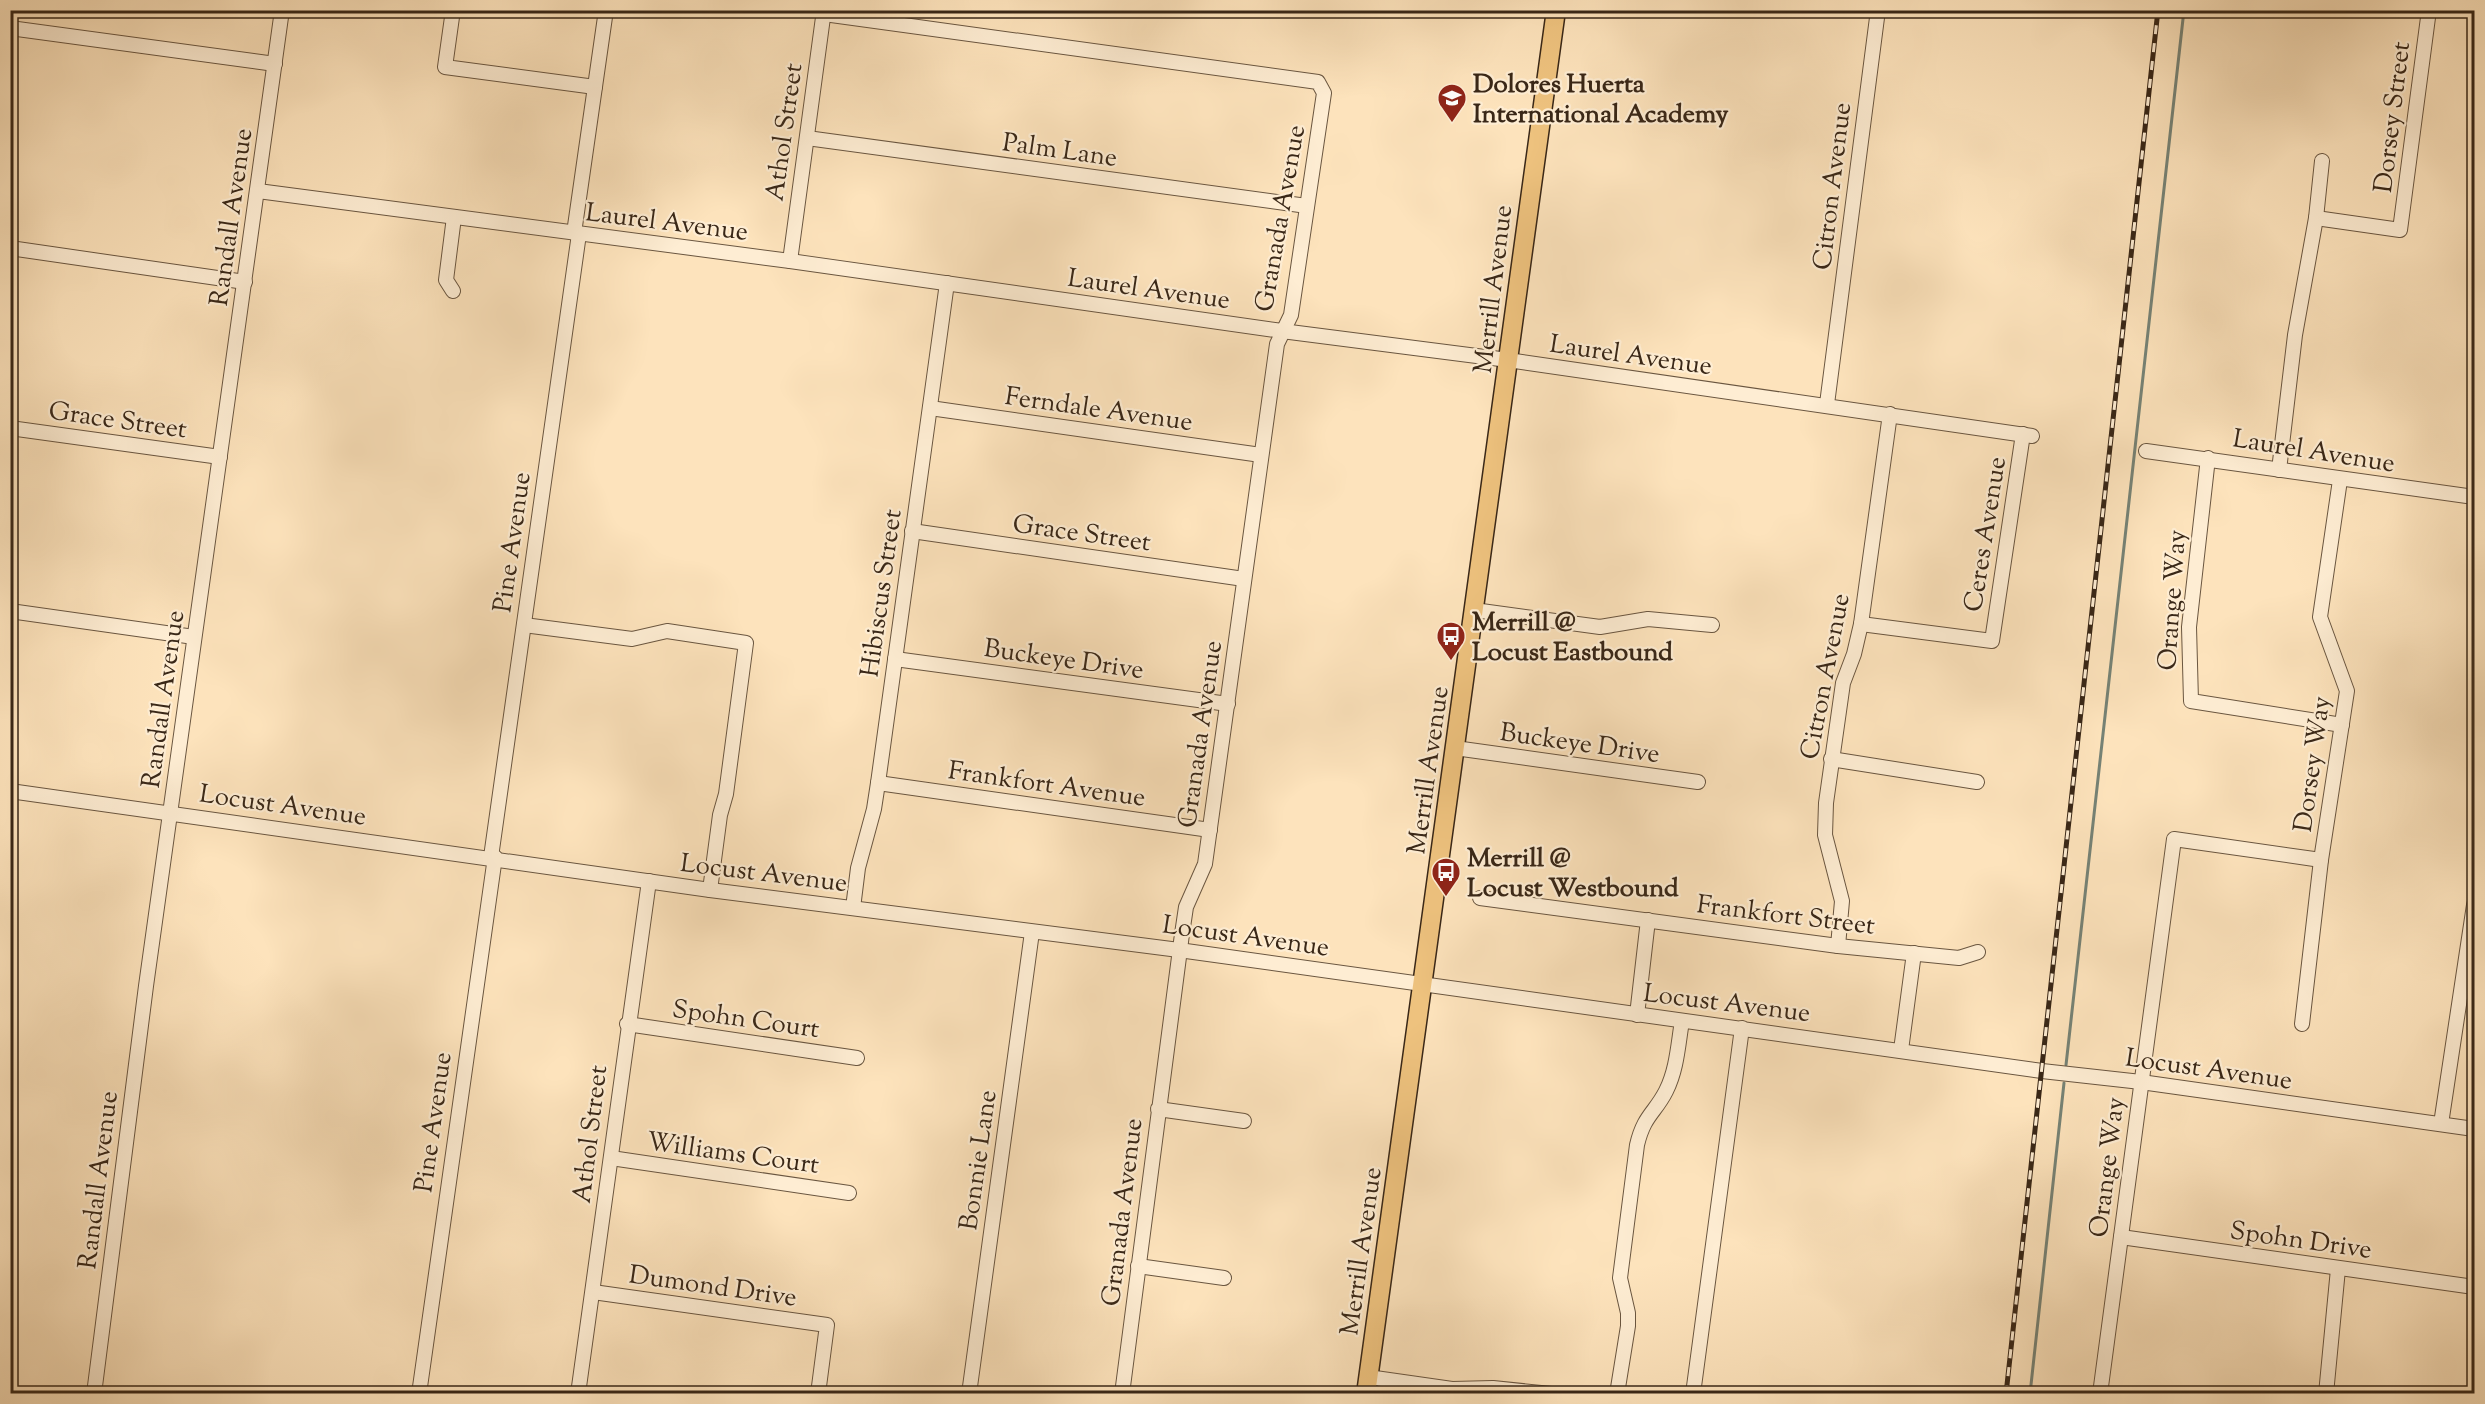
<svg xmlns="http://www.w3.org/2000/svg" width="2485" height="1404" viewBox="0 0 2485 1404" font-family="'Sorts Mill Goudy',serif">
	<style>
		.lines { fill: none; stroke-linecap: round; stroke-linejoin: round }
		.stream { stroke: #768275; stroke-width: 3 }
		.minor-casing { stroke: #6a5640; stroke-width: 16 }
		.major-casing { stroke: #392717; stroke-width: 21 }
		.minor { stroke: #feedd3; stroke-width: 14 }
		.major { stroke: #eec27e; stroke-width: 18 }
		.rail-casing { stroke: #392717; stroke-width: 5 }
		.rail { stroke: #feedd3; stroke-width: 3; stroke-dasharray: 9; stroke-linecap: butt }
		.labels { text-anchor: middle; stroke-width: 4.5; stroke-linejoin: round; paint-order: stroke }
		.poi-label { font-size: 26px; font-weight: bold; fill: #392717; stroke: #feedd3; text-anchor: start }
		.street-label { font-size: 26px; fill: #392717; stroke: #feedd3 }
	</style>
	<rect width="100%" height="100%" fill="#fde3bc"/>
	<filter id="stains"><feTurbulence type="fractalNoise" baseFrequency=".00333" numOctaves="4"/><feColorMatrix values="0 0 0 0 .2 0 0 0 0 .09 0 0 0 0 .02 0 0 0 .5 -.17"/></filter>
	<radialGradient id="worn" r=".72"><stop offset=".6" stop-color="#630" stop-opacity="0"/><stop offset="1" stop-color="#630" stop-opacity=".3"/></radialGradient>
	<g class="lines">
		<!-- stream -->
		<g class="stream">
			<path d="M2066,1065l118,-1055"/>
			<path d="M2030,1394l34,-311"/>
		</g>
		<!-- minor casing -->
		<g class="minor-casing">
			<g id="minor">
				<path d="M453,10l-8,57 150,20"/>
				<path d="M824,14l494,68 6,11 -33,222 -14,29 -72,520 -19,43 -4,27 -60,460"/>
				<path d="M10,28l265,36"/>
				<path d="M807,138l500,68"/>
				<path d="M258,191l532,70 492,70 226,29 524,76"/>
				<path d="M2316,218l84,12 29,-220"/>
				<path d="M574,233l32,-223"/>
				<path d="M10,248l235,34"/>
				<path d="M790,261l34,-251"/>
				<path d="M453,291l-7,-11 8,-63"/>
				<path d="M1827,404l51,-394"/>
				<path d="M930,408l331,47"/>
				<path d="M10,428l210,29"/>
				<path d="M2146,451l328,46"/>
				<path d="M2208,458l-19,169 2,74 151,24"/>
				<path d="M2279,470l16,-135 21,-117 6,-57"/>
				<path d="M912,531l332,48"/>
				<path d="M1474,610l126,17 48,-8 64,6"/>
				<path d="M10,611l184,26"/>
				<path d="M1861,624l131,17 31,-207"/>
				<path d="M524,625l108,14 35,-8 79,12 -20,151 -6,21 -10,75"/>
				<path d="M895,659l333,45"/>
				<path d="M1455,748l243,34"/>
				<path d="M1831,759l146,23"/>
				<path d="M878,783l332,47"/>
				<path d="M10,791l700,99 469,60 863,121 99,11 333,47"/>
				<path d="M491,857l88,-623"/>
				<path d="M1480,898l358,48 121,12 19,-6"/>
				<path d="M853,908l5,-40 16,-59 4,-26 69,-500"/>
				<path d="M1838,946l4,-45 -17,-66 1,-32 17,-120 11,-29 7,-30 29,-210"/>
				<path d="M1637,1015l11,-95"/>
				<path d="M627,1024l230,34"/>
				<path d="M2302,1024l19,-164 26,-169 -27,-74 20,-137"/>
				<path d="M1901,1050l13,-97"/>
				<path d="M1158,1109l86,12"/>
				<path d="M2441,1124l33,-219"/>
				<path d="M611,1158l238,35"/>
				<path d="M2121,1237l353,50"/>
				<path d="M1138,1266l86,12"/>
				<path d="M593,1292l234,33 -9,69"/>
				<path d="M1368,1377l84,12 41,-1 58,6"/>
				<path d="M94,1394l52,-408 136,-976"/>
				<path d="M419,1394l76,-537"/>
				<path d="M578,1394l71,-513"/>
				<path d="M969,1394l63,-462"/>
				<path d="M1617,1394l11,-68v-13l-8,-35 17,-133c7,-30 18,-32 29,-54 11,-22 12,-46 16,-70"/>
				<path d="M1693,1394l49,-366"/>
				<path d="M2100,1394l74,-555 147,21"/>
				<path d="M2326,1394l12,-125"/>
			</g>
		</g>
		<!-- major casing -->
		<g class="major-casing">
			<path id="major" d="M1366,1394l190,-1384"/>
		</g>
		<!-- minor -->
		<use href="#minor" class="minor"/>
		<!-- major -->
		<use href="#major" class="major"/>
		<!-- rail casing -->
		<g class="rail-casing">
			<path id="rail" d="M2006,1394l152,-1384"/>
		</g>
		<!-- rail -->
		<use href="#rail" class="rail"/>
	</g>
	<!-- icons -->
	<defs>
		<g id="school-pin" transform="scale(1.5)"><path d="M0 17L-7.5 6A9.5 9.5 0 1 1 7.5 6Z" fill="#8f2418" stroke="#feedd3"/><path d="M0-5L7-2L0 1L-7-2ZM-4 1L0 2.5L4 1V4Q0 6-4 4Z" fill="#fff"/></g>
		<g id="bus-pin" transform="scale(1.5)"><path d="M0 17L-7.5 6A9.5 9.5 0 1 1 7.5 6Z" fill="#8f2418" stroke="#feedd3"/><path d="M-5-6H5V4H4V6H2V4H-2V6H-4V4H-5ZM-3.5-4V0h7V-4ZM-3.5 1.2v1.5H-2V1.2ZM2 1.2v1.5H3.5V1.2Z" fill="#fff"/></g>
	</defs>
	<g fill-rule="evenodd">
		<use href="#school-pin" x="1452" y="98"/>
		<use href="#bus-pin" x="1451" y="636"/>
		<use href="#bus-pin" x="1446" y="872"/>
	</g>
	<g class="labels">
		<!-- poi labels -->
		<g class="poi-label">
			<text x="1473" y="92">Dolores Huerta<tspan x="1473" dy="30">International Academy</tspan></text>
			<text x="1472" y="630">Merrill @<tspan x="1472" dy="30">Locust Eastbound</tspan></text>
			<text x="1467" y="866">Merrill @<tspan x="1467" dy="30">Locust Westbound</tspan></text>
		</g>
		<!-- street labels -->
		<g class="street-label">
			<text transform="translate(2391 117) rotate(-83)" y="9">Dorsey Street</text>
			<text transform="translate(783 132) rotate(-82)" y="9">Athol Street</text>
			<text transform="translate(1060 149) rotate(8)" y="9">Palm Lane</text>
			<text transform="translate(1831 186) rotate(-83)" y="9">Citron Avenue</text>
			<text transform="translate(230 217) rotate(-82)" y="9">Randall Avenue</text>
			<text transform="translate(1279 218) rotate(-80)" y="9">Granada Avenue</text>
			<text transform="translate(667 221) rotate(7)" y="9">Laurel Avenue</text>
			<text transform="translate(1149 288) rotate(8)" y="9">Laurel Avenue</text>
			<text transform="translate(1492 289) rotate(-83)" y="9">Merrill Avenue</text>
			<text transform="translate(1631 354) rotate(8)" y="9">Laurel Avenue</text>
			<text transform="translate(1099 408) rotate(8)" y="9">Ferndale Avenue</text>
			<text transform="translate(118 419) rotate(8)" y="9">Grace Street</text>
			<text transform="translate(2314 450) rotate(9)" y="9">Laurel Avenue</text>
			<text transform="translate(1082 532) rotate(8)" y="9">Grace Street</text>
			<text transform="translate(1984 534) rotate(-81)" y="9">Ceres Avenue</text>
			<text transform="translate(511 542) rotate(-82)" y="9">Pine Avenue</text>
			<text transform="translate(880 593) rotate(-82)" y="9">Hibiscus Street</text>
			<text transform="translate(2171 600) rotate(-86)" y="9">Orange Way</text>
			<text transform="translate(1064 658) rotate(8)" y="9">Buckeye Drive</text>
			<text transform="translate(1824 676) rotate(-79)" y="9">Citron Avenue</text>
			<text transform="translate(162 699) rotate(-82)" y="9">Randall Avenue</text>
			<text transform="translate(1199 734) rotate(-82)" y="9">Granada Avenue</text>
			<text transform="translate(1580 742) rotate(8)" y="9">Buckeye Drive</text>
			<text transform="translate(2311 764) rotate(-82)" y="9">Dorsey Way</text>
			<text transform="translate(1427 770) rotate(-82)" y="9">Merrill Avenue</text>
			<text transform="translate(1047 783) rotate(8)" y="9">Frankfort Avenue</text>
			<text transform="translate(283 804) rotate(8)" y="9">Locust Avenue</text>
			<text transform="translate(764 872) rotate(7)" y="9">Locust Avenue</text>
			<text transform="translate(1786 914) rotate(7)" y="9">Frankfort Street</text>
			<text transform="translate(1246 935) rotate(8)" y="9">Locust Avenue</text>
			<text transform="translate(1727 1002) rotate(7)" y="9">Locust Avenue</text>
			<text transform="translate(746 1018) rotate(8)" y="9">Spohn Court</text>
			<text transform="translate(2209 1068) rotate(8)" y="9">Locust Avenue</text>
			<text transform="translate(432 1122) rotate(-82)" y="9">Pine Avenue</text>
			<text transform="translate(589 1134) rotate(-83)" y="9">Athol Street</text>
			<text transform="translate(733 1152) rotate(8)" y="9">Williams Court</text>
			<text transform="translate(977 1160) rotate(-82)" y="9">Bonnie Lane</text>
			<text transform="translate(2106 1167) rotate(-83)" y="9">Orange Way</text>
			<text transform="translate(97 1180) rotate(-83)" y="9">Randall Avenue</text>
			<text transform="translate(1121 1212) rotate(-83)" y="9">Granada Avenue</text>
			<text transform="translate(2301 1239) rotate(8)" y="9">Spohn Drive</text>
			<text transform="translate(1360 1251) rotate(-82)" y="9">Merrill Avenue</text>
			<text transform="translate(713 1285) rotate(8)" y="9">Dumond Drive</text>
		</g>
	</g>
	<!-- margin -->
	<rect width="2485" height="1404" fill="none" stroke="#fde3bc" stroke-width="36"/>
	<rect x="12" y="12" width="2461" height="1380" fill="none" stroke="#392717" stroke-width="3"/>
	<rect x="18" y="18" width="2449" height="1368" fill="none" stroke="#392717" stroke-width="1.5"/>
	<rect width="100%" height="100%" filter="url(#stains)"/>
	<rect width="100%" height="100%" fill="url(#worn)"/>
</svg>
